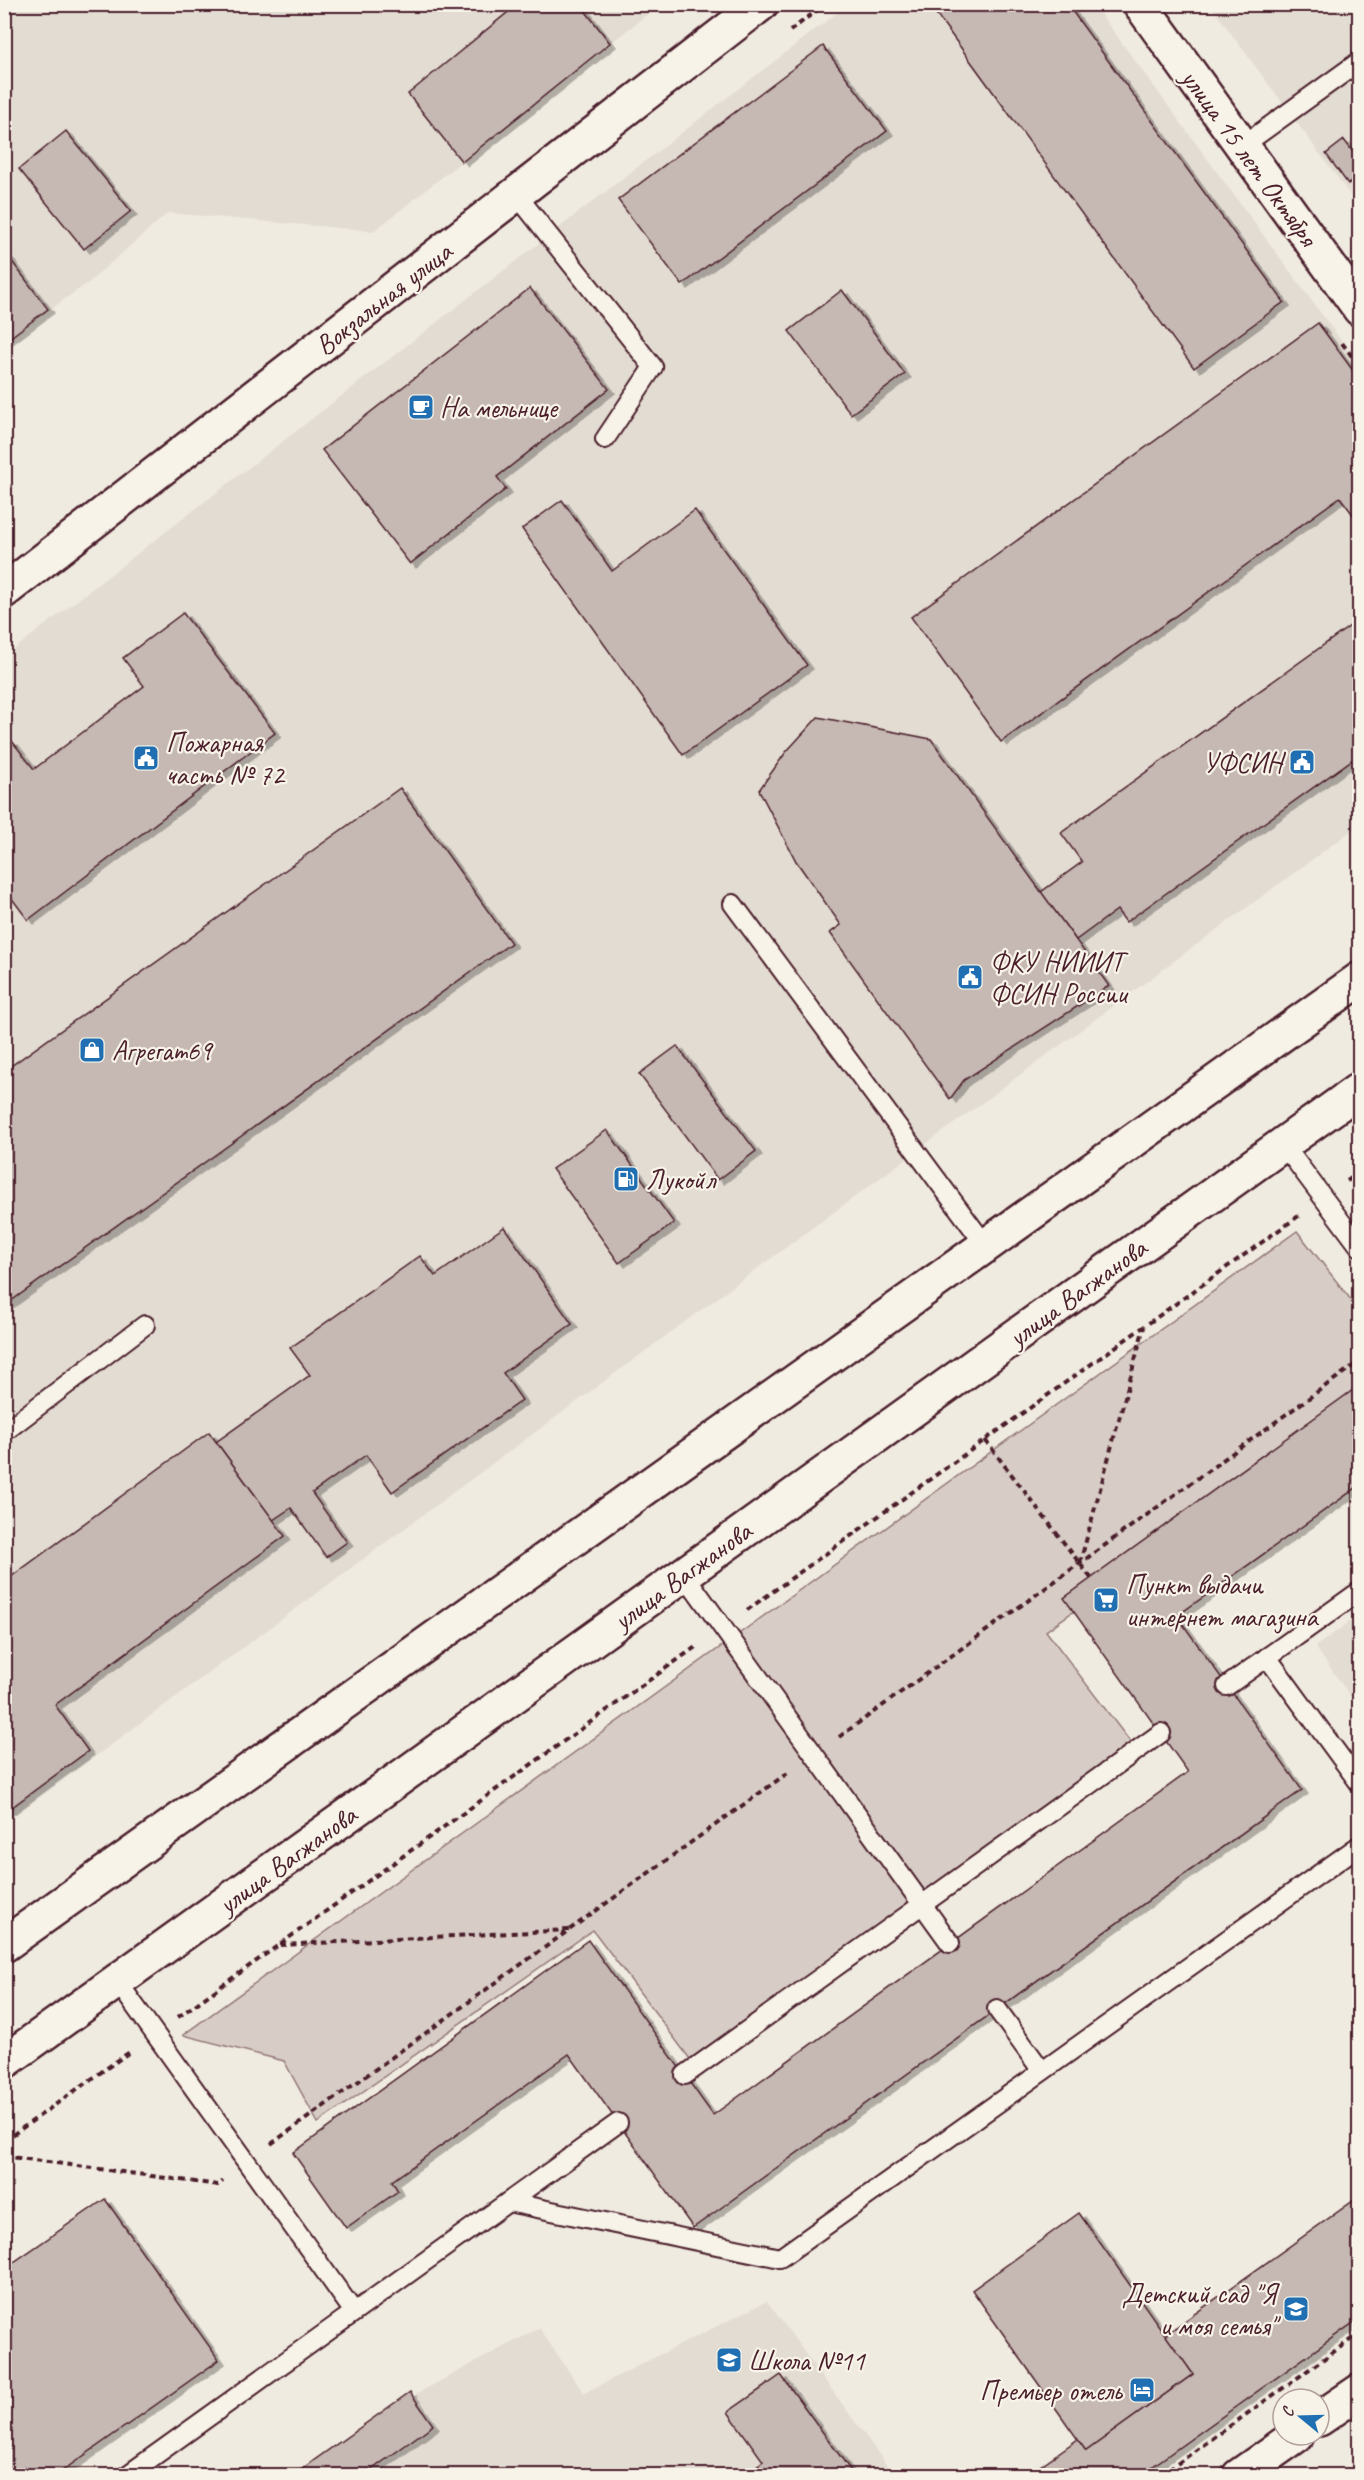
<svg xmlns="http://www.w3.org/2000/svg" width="1364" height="2480" viewBox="0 0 1364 2480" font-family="Caveat,sans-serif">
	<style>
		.built { fill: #e3dcd2 }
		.green { fill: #d8cdc6; stroke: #917678; stroke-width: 1.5 }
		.building { fill: #c6b8b3; stroke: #4a1f2b; stroke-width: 1.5; filter: url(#shadow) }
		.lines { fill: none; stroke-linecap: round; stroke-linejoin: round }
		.lane-casing { stroke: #4a1f2b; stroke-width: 22 }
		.street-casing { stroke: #4a1f2b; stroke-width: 38 }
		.primary-casing { stroke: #4a1f2b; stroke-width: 38 }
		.path { stroke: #4a1f2b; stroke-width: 4; stroke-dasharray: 6 4.5; stroke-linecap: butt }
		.lane { stroke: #f7f3e8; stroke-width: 18 }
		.street { stroke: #f7f3e8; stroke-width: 33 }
		.primary { stroke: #f7f3e8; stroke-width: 33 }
		.labels { text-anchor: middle; stroke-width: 4.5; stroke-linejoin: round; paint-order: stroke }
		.street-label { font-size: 28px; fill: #4a1f2b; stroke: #f7f3e8 }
		.poi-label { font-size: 28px; fill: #4a1f2b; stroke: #f7f3e8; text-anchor: start }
	</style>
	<defs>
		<filter id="shadow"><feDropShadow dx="6" dy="4" stdDeviation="0" flood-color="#0004"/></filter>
	</defs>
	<rect width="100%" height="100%" fill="#f0ebe0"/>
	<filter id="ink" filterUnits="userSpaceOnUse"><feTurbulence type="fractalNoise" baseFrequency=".0167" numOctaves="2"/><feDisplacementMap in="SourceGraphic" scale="12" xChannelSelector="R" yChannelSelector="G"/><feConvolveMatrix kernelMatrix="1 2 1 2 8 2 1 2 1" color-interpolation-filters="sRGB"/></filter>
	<g filter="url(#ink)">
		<!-- built -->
		<g class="built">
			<path d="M5,5h654l-285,226 -206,-18 -80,70 -83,58z"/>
			<path d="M847,5h247l265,360v460l-1354,998v-1167z"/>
			<path d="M1210,5h149v202z"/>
			<path d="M1359,1615v93l-44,-61z"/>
			<path d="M767,2301l127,174 -528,1 71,-51 -21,-31 123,-66 45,65z"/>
		</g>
		<!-- green -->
		<path class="green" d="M1297,1231l62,79v97l-313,224 95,125 -442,315 -106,-141 -275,193 -34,-62 -101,-26z"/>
		<!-- building -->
		<g class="building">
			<path d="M518,4h62l30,39 -148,119 -54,-68z"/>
			<path d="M929,4h138l217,298 -90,66z"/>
			<path d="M823,46l64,85 -205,154 -64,-85z"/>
			<path d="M66,131l65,80 -47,38 -65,-80z"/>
			<path d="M1344,140l16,21v15l-12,8 -22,-30z"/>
			<path d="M4,251l44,58 -44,33z"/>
			<path d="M530,288l79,101 -112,88 9,12 -96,75 -88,-114z"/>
			<path d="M842,290l63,84 -54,40 -62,-83z"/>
			<path d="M1318,323l42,57v144l-20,-27 -339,245 -90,-125z"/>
			<path d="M562,500l50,71 83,-61 112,155 -124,90 -161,-226z"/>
			<path d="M183,613l92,120 -247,187 -24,-32v-142l8,-5 22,28 110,-83 -21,-28z"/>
			<path d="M1360,619v135l-234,168 -9,-12 -41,30 -35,-48 41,-30 -21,-29z"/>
			<path d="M818,717l113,22 178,247 -145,94 -14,19 -120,-166 11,-8 -45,-64 -37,-71 27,-38z"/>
			<path d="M400,788l111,155 -507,363v-235z"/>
			<path d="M677,1046l79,105 -38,29 -79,-106z"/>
			<path d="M607,1130l67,93 -55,40 -67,-94z"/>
			<path d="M504,1227l68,97 -69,49 19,27 -130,92 -26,-37 -54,38 35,49 -21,15 -35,-49 -18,12 -57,-78 94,-67 -20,-27 130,-92 15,20z"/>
			<path d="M1360,1385v100l-183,131 125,174 -609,438 -124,-174 -177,127 6,10 -52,37 -53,-75 295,-213 125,175 475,-343 -124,-174z"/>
			<path d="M209,1432l76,104 -230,169 33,46 -84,62v-231z"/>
			<path d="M1360,2196v122l-221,158h-113l52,-37 8,12 107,-77 -28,-39z"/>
			<path d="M105,2199l114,161 -164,116h-51v-207z"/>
			<path d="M1079,2213l114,161 -107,77 -114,-161z"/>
			<path d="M781,2375l73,100 -111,1 20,-15 -35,-49z"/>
			<path d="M410,2392l23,33 -70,51h-61l-3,-5z"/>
		</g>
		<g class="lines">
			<!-- lane casing -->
			<g class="lane-casing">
				<g id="lane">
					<path d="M1242,146l118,-85"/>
					<path d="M516,194l137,173 -48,72"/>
					<path d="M733,904l253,342"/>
					<path d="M1283,1144l77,103"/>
					<path d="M4,1432l141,-107"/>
					<path d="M684,1574l266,369"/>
					<path d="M1267,1657l93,127"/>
					<path d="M1227,1686l133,-95"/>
					<path d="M117,1981l237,331"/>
					<path d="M997,2009l45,62"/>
					<path d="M685,2075l476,-342"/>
					<path d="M508,2202l272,56 580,-413"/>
					<path d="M126,2476l492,-353"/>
				</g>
			</g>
			<!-- street casing -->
			<g class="street-casing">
				<g id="street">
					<path d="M1140,4l220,305"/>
					<path d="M4,591l757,-587"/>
					<path d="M1319,2419l41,-28"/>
					<path d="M1239,2476l58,-41"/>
				</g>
			</g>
			<!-- primary casing -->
			<g class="primary-casing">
				<g id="primary">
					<path d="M4,1945l1356,-966"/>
					<path d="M4,2062l1356,-973"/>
				</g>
			</g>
			<!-- path -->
			<g class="path">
				<path d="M790,31l35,-27"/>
				<path d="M1342,343l18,24"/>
				<path d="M1347,1181l13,-9"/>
				<path d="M985,1440l106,138"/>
				<path d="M1080,1563l64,-236"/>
				<path d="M747,1610l553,-395"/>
				<path d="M839,1737l521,-376"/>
				<path d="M280,1945l289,-15"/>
				<path d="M178,2017l519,-371"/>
				<path d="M4,2141l127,-90"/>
				<path d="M271,2144l518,-372"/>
				<path d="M4,2156l214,29 5,-4"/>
				<path d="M1160,2476l200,-143"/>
			</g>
			<!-- lane -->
			<use href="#lane" class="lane"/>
			<!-- street -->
			<use href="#street" class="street"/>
			<!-- primary -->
			<use href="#primary" class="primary"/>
		</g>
	</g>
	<!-- icons -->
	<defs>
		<g id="cafe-square" transform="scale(1.35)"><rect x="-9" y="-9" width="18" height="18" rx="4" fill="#1f6fb2" stroke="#f7f3e8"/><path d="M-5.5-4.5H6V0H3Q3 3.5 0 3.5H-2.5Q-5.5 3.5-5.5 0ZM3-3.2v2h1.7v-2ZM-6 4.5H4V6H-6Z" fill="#fff"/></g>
		<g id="civic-square" transform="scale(1.35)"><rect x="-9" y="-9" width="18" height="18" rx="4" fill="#1f6fb2" stroke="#f7f3e8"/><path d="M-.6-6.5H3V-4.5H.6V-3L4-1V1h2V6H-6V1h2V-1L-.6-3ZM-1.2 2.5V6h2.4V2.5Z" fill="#fff"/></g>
		<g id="shop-square" transform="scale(1.35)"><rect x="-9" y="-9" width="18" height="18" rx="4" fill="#1f6fb2" stroke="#f7f3e8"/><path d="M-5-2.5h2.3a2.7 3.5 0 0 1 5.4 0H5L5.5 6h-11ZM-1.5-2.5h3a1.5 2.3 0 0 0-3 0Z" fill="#fff"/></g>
		<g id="fuel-square" transform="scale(1.35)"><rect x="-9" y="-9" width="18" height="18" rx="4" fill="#1f6fb2" stroke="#f7f3e8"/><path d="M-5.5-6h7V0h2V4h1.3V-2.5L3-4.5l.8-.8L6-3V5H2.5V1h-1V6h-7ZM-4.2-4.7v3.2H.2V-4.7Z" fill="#fff"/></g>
		<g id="supermarket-square" transform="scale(1.35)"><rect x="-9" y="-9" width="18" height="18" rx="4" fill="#1f6fb2" stroke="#f7f3e8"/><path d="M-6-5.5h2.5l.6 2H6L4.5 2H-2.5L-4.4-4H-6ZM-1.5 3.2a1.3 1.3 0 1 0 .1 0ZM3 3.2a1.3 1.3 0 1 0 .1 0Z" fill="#fff"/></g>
		<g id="school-square" transform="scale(1.35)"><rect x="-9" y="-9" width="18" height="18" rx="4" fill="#1f6fb2" stroke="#f7f3e8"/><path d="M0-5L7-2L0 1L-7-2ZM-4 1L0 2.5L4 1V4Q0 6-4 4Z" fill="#fff"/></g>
		<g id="hotel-square" transform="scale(1.35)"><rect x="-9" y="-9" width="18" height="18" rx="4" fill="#1f6fb2" stroke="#f7f3e8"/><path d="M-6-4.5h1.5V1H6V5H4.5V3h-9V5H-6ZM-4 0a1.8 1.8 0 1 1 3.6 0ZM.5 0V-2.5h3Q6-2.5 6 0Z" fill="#fff"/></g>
	</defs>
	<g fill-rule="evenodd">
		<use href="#cafe-square" x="421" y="407"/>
		<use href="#civic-square" x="146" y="758"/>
		<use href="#civic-square" x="1302" y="762"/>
		<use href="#civic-square" x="970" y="977"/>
		<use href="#shop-square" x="92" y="1050"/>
		<use href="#fuel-square" x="626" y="1179"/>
		<use href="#supermarket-square" x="1106" y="1600"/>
		<use href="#school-square" x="1296" y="2309"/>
		<use href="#school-square" x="729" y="2360"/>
		<use href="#hotel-square" x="1142" y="2390"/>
	</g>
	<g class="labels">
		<!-- street labels -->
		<g class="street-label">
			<text transform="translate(1250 157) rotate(54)" y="10">улица 15 лет Октября</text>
			<text transform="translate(383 298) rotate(-38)" y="10">Вокзальная улица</text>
			<text transform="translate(1077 1292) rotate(-36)" y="10">улица Вагжанова</text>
			<text transform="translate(682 1575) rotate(-36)" y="10">улица Вагжанова</text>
			<text transform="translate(287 1859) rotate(-36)" y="10">улица Вагжанова</text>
		</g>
		<!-- poi labels -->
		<g class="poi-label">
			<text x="440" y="417">На мельнице</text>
			<text x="166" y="752">Пожарная<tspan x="166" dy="32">часть № 72</tspan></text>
			<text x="1282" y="772" text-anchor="end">УФСИН</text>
			<text x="990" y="971">ФКУ НИИИТ<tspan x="990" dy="32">ФСИН России</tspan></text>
			<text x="112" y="1060">Агрегат69</text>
			<text x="646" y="1189">Лукойл</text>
			<text x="1126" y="1594">Пункт выдачи<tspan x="1126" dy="32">интернет магазина</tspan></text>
			<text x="1276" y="2303" text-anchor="end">Детский сад "Я<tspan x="1276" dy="32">и моя семья"</tspan></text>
			<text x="748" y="2370">Школа №11</text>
			<text x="1122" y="2400" text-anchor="end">Премьер отель</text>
		</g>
	</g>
	<!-- margin -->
	<rect width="1364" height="2480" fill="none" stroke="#f7f3e8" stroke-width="24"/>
	<rect x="12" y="12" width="1340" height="2456" fill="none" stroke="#4a1f2b" stroke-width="2" filter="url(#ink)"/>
	<!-- north arrow -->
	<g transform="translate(1301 2417) rotate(289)"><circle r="28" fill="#f7f3e8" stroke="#b29e9c" stroke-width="1.5"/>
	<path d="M0-4.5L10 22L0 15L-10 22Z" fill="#1f6fb2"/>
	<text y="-9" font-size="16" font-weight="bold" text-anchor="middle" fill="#4a1f2b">С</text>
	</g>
</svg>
